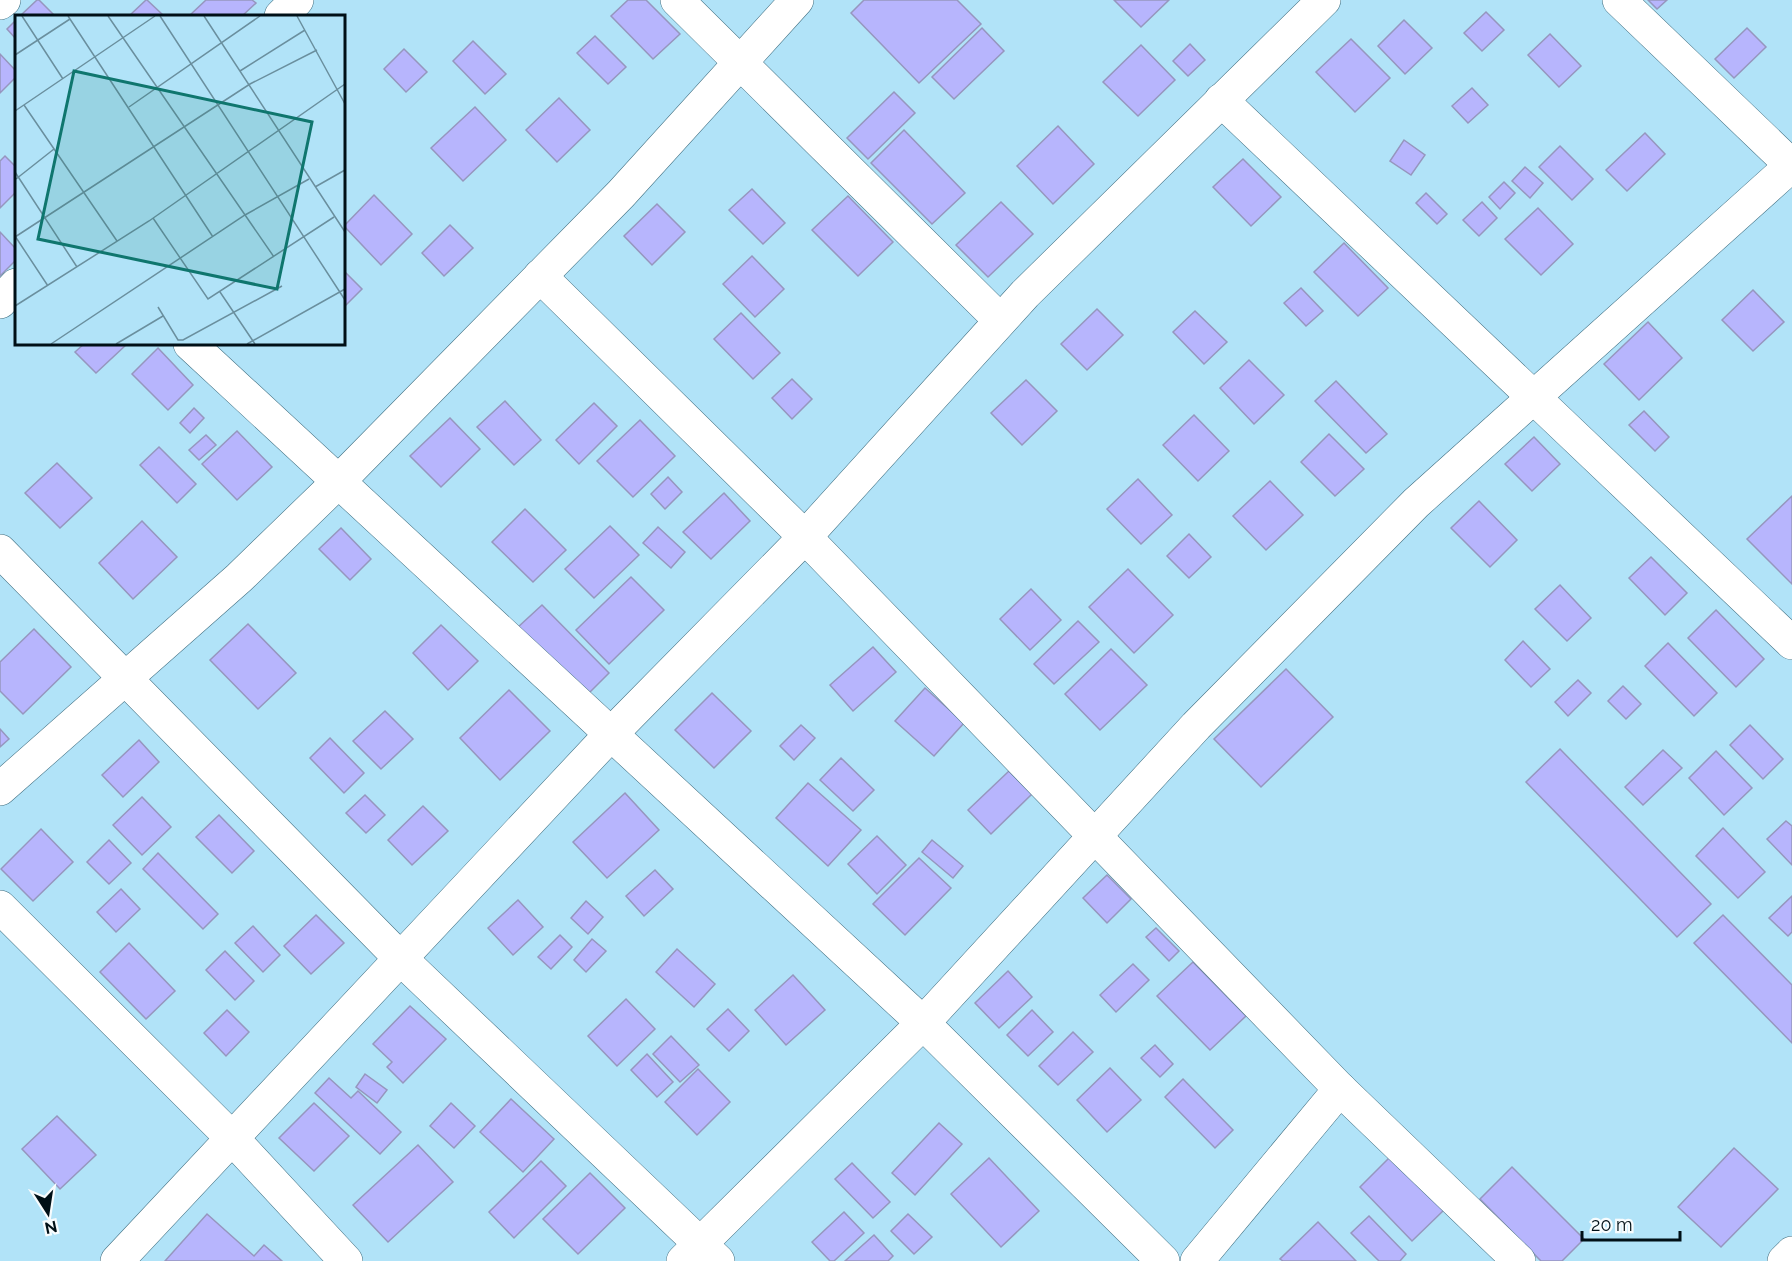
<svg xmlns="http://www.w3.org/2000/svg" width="1792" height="1261" viewBox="0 0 1792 1261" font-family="Raleway,sans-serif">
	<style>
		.building { fill: #b7b5fd; stroke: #9696be; stroke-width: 1.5 }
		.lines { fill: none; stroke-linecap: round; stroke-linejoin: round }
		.minor-casing { stroke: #406f81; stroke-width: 34 }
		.minor { stroke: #fff; stroke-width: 33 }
		.inset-road { fill: none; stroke: #6a8f9e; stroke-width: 1.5 }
		.view { fill: #0f766e; fill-opacity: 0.15; stroke: #0f766e; stroke-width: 3 }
		.inset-edge { fill: none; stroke: #001017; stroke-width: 3 }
	</style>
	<rect width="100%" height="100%" fill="#b1e3f8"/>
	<!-- building -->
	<g class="building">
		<path d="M37,0h2l16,16h-35z"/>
		<path d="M146,0h1l17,16h-35z"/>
		<path d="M206,0h46l4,3 -14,13h-53z"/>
		<path d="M628,0h18l34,34 -27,25 -42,-43z"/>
		<path d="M864,0h93l24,24 -62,59 -68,-70z"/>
		<path d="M1114,0h55l-28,27z"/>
		<path d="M1648,0h19l-10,9z"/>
		<path d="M1486,12l18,18 -22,21 -18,-18z"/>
		<path d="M16,20v19l-9,-10z"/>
		<path d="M1404,20l28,28 -27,26 -27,-28z"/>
		<path d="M982,28l22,23 -50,48 -22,-22z"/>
		<path d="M1747,28l19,19 -32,31 -19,-19z"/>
		<path d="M1550,34l31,32 -22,21 -31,-32z"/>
		<path d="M595,36l31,31 -18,17 -31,-31z"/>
		<path d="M1351,39l39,39 -35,34 -39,-40z"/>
		<path d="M473,41l33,33 -21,20 -32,-33z"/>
		<path d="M1190,44l15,16 -17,16 -15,-15z"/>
		<path d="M1141,45l34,35 -37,36 -35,-34z"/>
		<path d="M404,49l23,23 -21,20 -22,-23z"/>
		<path d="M0,54l16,17v6l-16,16z"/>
		<path d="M1472,88l16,17 -20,18 -16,-17z"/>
		<path d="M894,92l21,21 -47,46 -21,-21z"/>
		<path d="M559,98l31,32 -33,32 -31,-32z"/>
		<path d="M475,107l31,33 -43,41 -32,-33z"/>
		<path d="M1058,126l36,38 -41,40 -36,-38z"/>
		<path d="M904,130l61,63 -33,31 -61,-61z"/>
		<path d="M1645,133l20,21 -38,37 -21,-21z"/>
		<path d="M1404,140l21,15 -14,20 -21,-14z"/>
		<path d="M1560,146l33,33 -21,21 -33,-33z"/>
		<path d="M5,156l11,11v25l-16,16v-47z"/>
		<path d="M1243,159l38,38 -30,29 -38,-39z"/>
		<path d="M1525,167l18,16 -13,15 -18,-17z"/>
		<path d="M1504,182l11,11 -15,16 -11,-12z"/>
		<path d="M752,189l33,34 -22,21 -34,-34z"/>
		<path d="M1426,193l21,21 -10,10 -21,-21z"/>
		<path d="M374,195l38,39 -31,31 -37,-39z"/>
		<path d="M848,196l45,46 -35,34 -46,-46z"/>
		<path d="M1001,202l32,32 -45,43 -32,-32z"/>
		<path d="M1482,202l15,16 -18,18 -16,-16z"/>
		<path d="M657,204l28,28 -33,33 -28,-29z"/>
		<path d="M1538,208l35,36 -32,31 -36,-36z"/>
		<path d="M450,225l23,23 -29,28 -22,-23z"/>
		<path d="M0,232l16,17v11l-16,16z"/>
		<path d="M1344,243l44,45 -30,28 -44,-44z"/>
		<path d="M752,256l32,33 -29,28 -32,-33z"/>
		<path d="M344,271l18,18 -18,18z"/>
		<path d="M1301,288l22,23 -17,15 -22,-23z"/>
		<path d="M1753,290l31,32 -31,29 -31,-31z"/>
		<path d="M1097,309l26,26 -36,35 -26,-26z"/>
		<path d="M1195,311l32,31 -23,22 -31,-32z"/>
		<path d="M741,313l39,40 -27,26 -39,-40z"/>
		<path d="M1648,322l34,36 -43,42 -35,-36z"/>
		<path d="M84,344h43l-31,29 -21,-21z"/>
		<path d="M158,348l35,37 -25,25 -36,-36z"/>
		<path d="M1249,360l35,35 -30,29 -34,-36z"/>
		<path d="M792,379l20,20 -20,20 -20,-21z"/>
		<path d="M1026,380l31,31 -35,34 -31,-32z"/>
		<path d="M1336,381l51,53 -21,19 -51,-52z"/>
		<path d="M505,401l36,39 -27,25 -37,-38z"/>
		<path d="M594,403l23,23 -38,38 -23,-24z"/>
		<path d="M194,408l10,10 -14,15 -10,-10z"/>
		<path d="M1644,411l25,26 -14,14 -26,-26z"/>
		<path d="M1194,415l35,36 -31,30 -35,-36z"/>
		<path d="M450,418l30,31 -39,38 -31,-31z"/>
		<path d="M640,420l35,36 -42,41 -36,-36z"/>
		<path d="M237,431l35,36 -35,33 -35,-36z"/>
		<path d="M1329,434l35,35 -29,27 -34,-34z"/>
		<path d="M206,435l10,10 -17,15 -10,-10z"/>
		<path d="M1534,437l26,27 -28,27 -27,-27z"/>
		<path d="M159,447l37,37 -19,19 -37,-38z"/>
		<path d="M57,463l35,35 -32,30 -35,-35z"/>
		<path d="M668,477l14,15 -17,17 -14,-15z"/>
		<path d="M1138,479l34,36 -31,29 -34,-35z"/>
		<path d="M1270,481l33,34 -37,35 -33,-34z"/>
		<path d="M724,493l26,28 -39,38 -28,-27z"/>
		<path d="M1792,496v88l-45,-45z"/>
		<path d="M1479,501l38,39 -27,27 -39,-39z"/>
		<path d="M525,509l41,41 -33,32 -41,-40z"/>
		<path d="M142,521l35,36 -44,42 -34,-36z"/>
		<path d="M610,526l29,29 -45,43 -29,-29z"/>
		<path d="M658,527l27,25 -14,16 -28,-25z"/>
		<path d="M341,528l30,31 -21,21 -31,-31z"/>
		<path d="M1189,534l22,23 -22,21 -22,-22z"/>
		<path d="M1651,557l36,36 -22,22 -36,-37z"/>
		<path d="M1128,569l45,46 -39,38 -45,-46z"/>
		<path d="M631,577l33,33 -55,54 -33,-34z"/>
		<path d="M1560,585l31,33 -24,23 -32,-32z"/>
		<path d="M1031,589l30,31 -31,30 -30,-31z"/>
		<path d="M542,605l67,68 -24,24 -68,-69z"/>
		<path d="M1716,610l48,49 -28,28 -48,-49z"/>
		<path d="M1078,621l21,21 -45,42 -20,-20z"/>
		<path d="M248,624l48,49 -38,36 -48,-49z"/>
		<path d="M441,625l37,36 -30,29 -35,-37z"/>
		<path d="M34,629l37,38 -48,47 -23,-23v-29z"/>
		<path d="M1523,641l27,28 -19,18 -26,-27z"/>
		<path d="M1668,643l49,50 -23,23 -49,-50z"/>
		<path d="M873,647l23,25 -43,39 -23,-26z"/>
		<path d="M1111,649l36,36 -47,45 -35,-36z"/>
		<path d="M1286,669l47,48 -72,70 -47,-48z"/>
		<path d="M1578,680l13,13 -23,23 -13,-14z"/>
		<path d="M1623,686l18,18 -15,15 -18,-18z"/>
		<path d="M925,688l39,35 -30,33 -39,-35z"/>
		<path d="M509,690l41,41 -50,49 -40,-42z"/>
		<path d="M712,693l39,38 -37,37 -39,-38z"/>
		<path d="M385,711l28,28 -32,30 -28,-28z"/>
		<path d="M801,725l14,13 -21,22 -14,-14z"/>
		<path d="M1750,725l33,34 -20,20 -33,-34z"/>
		<path d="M0,729l9,10 -9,8z"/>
		<path d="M330,738l34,35 -20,20 -34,-35z"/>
		<path d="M139,740l20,22 -36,35 -21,-22z"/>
		<path d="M1560,749l151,155 -34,33 -151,-155z"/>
		<path d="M1663,750l19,18 -39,37 -18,-18z"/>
		<path d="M1716,751l36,37 -28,27 -35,-37z"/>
		<path d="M841,758l33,32 -21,21 -33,-31z"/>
		<path d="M1009,771l23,23 -41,40 -23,-24z"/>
		<path d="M808,783l53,47 -33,36 -52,-48z"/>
		<path d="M625,793l34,37 -52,48 -34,-36z"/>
		<path d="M365,795l20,20 -19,18 -20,-20z"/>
		<path d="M142,797l29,30 -29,28 -29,-30z"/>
		<path d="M423,806l25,25 -36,34 -24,-25z"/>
		<path d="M219,815l35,36 -22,22 -36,-36z"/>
		<path d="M1786,821l6,5v39l-25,-26z"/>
		<path d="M1723,828l42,44 -27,26 -42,-42z"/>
		<path d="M41,829l32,33 -40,39 -32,-32z"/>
		<path d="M877,836l29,29 -29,29 -29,-30z"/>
		<path d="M109,840l22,23 -22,21 -22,-22z"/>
		<path d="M932,840l31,26 -10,12 -31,-26z"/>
		<path d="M158,853l60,61 -15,15 -60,-60z"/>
		<path d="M919,858l32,30 -46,47 -32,-31z"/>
		<path d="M655,870l18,19 -29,27 -18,-20z"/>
		<path d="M1107,875l24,24 -24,24 -24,-25z"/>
		<path d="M121,889l19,20 -24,23 -19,-20z"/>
		<path d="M1792,896v36l-4,4 -19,-18z"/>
		<path d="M518,900l25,27 -30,28 -25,-27z"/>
		<path d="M586,901l17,16 -15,17 -17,-16z"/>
		<path d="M316,915l28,28 -33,31 -27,-28z"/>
		<path d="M1723,915l69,70v58l-98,-100z"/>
		<path d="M253,926l27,29 -17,17 -28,-29z"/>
		<path d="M1156,928l23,23 -10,10 -23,-24z"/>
		<path d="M560,935l12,12 -21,22 -13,-12z"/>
		<path d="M592,939l14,12 -20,21 -12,-12z"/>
		<path d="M129,943l46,48 -29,28 -46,-47z"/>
		<path d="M677,949l38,35 -21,23 -38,-35z"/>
		<path d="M225,951l29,30 -19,19 -29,-30z"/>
		<path d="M1193,962l53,54 -36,34 -53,-54z"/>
		<path d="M1133,964l16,16 -33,32 -16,-17z"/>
		<path d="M1008,971l24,26 -33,31 -24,-25z"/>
		<path d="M793,975l32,35 -39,35 -31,-35z"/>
		<path d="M626,999l29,30 -38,37 -29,-30z"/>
		<path d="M410,1006l36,33 -43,44 -16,-16 5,-5 -19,-18z"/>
		<path d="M728,1009l21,22 -20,20 -22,-22z"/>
		<path d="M227,1010l22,22 -23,24 -22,-23z"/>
		<path d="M1032,1010l21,22 -25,24 -21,-21z"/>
		<path d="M1073,1032l20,20 -35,33 -19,-19z"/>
		<path d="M671,1036l28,29 -19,17 -27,-28z"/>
		<path d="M1155,1045l18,19 -13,13 -19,-19z"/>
		<path d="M647,1054l26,28 -16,15 -26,-27z"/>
		<path d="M1110,1068l31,32 -34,32 -30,-32z"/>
		<path d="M698,1069l32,33 -33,33 -32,-33z"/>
		<path d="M365,1074l22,16 -10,13 -21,-16z"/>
		<path d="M329,1078l22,20 7,-7 43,41 -21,22 -65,-61z"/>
		<path d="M1183,1079l50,51 -18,18 -50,-51z"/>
		<path d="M511,1099l43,40 -31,33 -43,-40z"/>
		<path d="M314,1103l35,33 -35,35 -35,-33z"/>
		<path d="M451,1103l24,23 -21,22 -24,-22z"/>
		<path d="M57,1116l39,39 -36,34 -38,-40z"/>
		<path d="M939,1123l23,21 -47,51 -23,-22z"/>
		<path d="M418,1145l35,37 -65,60 -35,-37z"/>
		<path d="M1734,1148l44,41 -57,58 -43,-40z"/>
		<path d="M1391,1156l53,54 -32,31 -52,-54z"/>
		<path d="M989,1158l50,53 -38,36 -50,-53z"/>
		<path d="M541,1161l25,25 -52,52 -25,-26z"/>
		<path d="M852,1163l38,39 -17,16 -38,-39z"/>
		<path d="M1512,1167l72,72 -22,22h-21l-61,-62z"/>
		<path d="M590,1173l35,35 -47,46 -35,-35z"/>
		<path d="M844,1212l20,21 -30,28h-4l-18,-19z"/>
		<path d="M207,1214l47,42 10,-11 18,16h-117z"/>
		<path d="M908,1214l24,23 -18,17 -23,-23z"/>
		<path d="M1369,1216l37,38 -6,7h-21l-28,-28z"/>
		<path d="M1318,1222l38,39h-73l-3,-2z"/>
		<path d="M874,1235l19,21 -5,5h-43z"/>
	</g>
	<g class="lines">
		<!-- minor casing -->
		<g class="minor-casing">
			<g id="minor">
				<path d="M677,0l323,320"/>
				<path d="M1619,0l173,166"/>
				<path d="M0,3l4,-3"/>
				<path d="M281,16l16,-16"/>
				<path d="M1221,100l571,543"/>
				<path d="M540,276l265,261 535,552 179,172"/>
				<path d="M0,302l16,-17"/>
				<path d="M190,344l733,679 240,238"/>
				<path d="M0,551l400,407 318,303"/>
				<path d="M0,789l239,-211 98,-95 284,-289 176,-194"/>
				<path d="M0,907l231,230 115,124"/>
				<path d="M117,1261l494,-527 194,-197 220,-243 299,-294"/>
				<path d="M683,1261l240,-238 273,-297 220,-223 376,-338"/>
				<path d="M1197,1261l143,-172"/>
				<path d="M1784,1261l8,-8"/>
			</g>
		</g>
		<!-- minor -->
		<use href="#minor" class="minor"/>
	</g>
	<!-- overview -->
	<g transform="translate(15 15)">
		<rect width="330" height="330" fill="#b1e3f8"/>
		<path class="inset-road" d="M7,1l41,63M53,1l145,221M93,1l166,241M145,1l185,284M189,1l141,216M282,1l48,88M0,40l55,-36M225,56l65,-41M9,90l93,136M114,92l131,-91M0,96l140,-95M0,157l62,95M1,164l38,-30M300,172l30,-17M138,203l55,81 126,-82M0,221l33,50M0,222l235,-153 67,-34M205,277l35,52M0,291l134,-85 196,-137M143,292l20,33h5l99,-54M36,329l194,-129 64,-36M101,329l47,-28M232,329l98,-55"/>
		<path class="view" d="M59,56l238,51 -35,167 -239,-50z"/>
		<rect width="330" height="330" class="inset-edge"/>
	</g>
	<!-- north arrow -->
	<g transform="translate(48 1213) rotate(168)" stroke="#f7fcfe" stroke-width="4.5" paint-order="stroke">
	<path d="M0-4.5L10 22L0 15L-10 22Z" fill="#001017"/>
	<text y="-9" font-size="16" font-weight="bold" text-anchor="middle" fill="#001017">N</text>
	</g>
	<!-- scale -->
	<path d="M1582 1231v9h98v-9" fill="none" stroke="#001017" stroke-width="3"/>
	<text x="1591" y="1231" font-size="18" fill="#001017" stroke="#f7fcfe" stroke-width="4.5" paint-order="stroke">20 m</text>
</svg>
